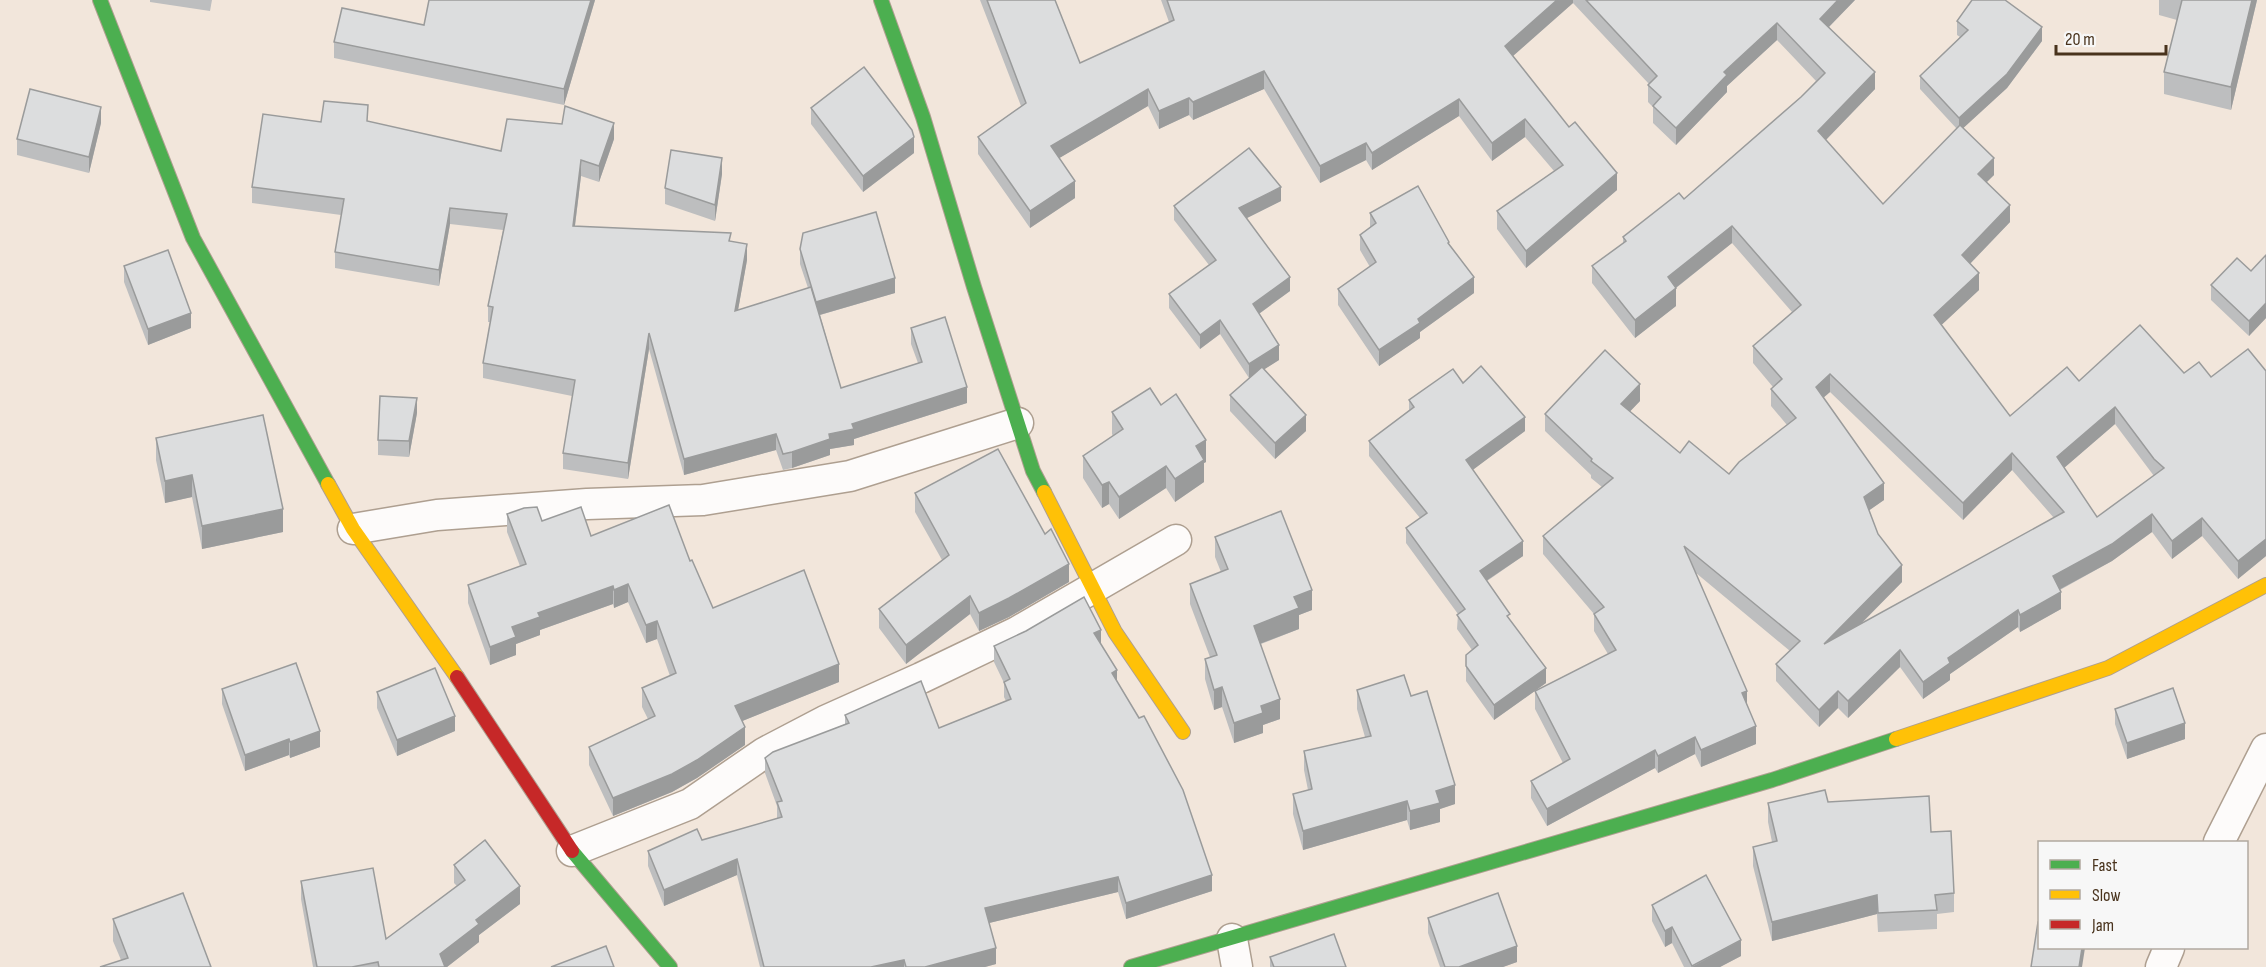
<svg xmlns="http://www.w3.org/2000/svg" width="2266" height="967" viewBox="0 0 2266 967" font-family="'Sofia Sans Condensed',sans-serif">
	<style>
		.lines { fill: none; stroke-linecap: round; stroke-linejoin: round }
		.street-casing { stroke: #ae9f90; stroke-width: 33 }
		.fast-casing { stroke: #ae9f90; stroke-width: 16 }
		.slow-casing { stroke: #ae9f90; stroke-width: 16 }
		.jam-casing { stroke: #ae9f90; stroke-width: 16 }
		.street { stroke: #fdfbfa; stroke-width: 30 }
		.fast { stroke: #4caf50; stroke-width: 14 }
		.slow { stroke: #ffc107; stroke-width: 14 }
		.jam { stroke: #c62828; stroke-width: 14 }
		.wall { fill: #bdbebf; fill-rule: evenodd }
		.shaded-wall { fill: #9a9b9b }
		.building { fill: #dcddde; stroke: #9a9b9b; stroke-width: 1.5; fill-rule: evenodd }
	</style>
	<rect width="100%" height="100%" fill="#f2e6db"/>
	<g class="lines">
		<!-- street casing -->
		<g class="street-casing">
			<g id="street">
				<path d="M353,529l84,-14 150,-11 116,-4 147,-24 168,-53"/>
				<path d="M2219,842l47,-93"/>
				<path d="M572,851l118,-47 74,-51 61,-32 96,-43 96,-46 159,-92"/>
				<path d="M1232,939l5,28"/>
				<path d="M2161,967l8,-19"/>
			</g>
		</g>
		<!-- fast casing -->
		<g class="fast-casing">
			<g id="fast">
				<path d="M100,0l93,238 135,246"/>
				<path d="M881,0l42,117 51,170 59,184 11,21"/>
				<path d="M572,851l98,116"/>
				<path d="M1131,967l641,-187 124,-41"/>
			</g>
		</g>
		<!-- slow casing -->
		<g class="slow-casing">
			<g id="slow">
				<path d="M328,484l25,45 104,148"/>
				<path d="M1044,492l71,140 68,100"/>
				<path d="M1896,739l212,-71 158,-83"/>
			</g>
		</g>
		<!-- jam casing -->
		<g class="jam-casing">
			<path id="jam" d="M457,677l115,174"/>
		</g>
		<!-- street -->
		<use href="#street" class="street"/>
		<!-- fast -->
		<use href="#fast" class="fast"/>
		<!-- slow -->
		<use href="#slow" class="slow"/>
		<!-- jam -->
		<use href="#jam" class="jam"/>
	</g>
	<!-- wall -->
	<g class="wall">
		<path d="M150,0h62l-2,11 -60,-9z"/>
		<path d="M429,0h166l-31,105 -230,-47v-16l90,-17z"/>
		<path d="M980,0h75l25,63 89,-41 -8,-22h694l-26,27 46,62 -49,51 57,64 74,-75 -37,-40v-13l40,-39 -3,-2v-14l85,20 -35,47 -44,40 31,47 -8,7 24,40 -40,42 9,26 -38,35 69,91 69,-35 105,-8 27,4 55,-6v185l-28,23 -36,-43 -30,23 -20,-27 -40,29 -52,29 1,19 -41,23 -2,-5 -68,47v6l-27,19 -23,-32 -52,51 -10,-10 -19,19 -43,-46v-17l14,-13 -94,-78 51,131 9,40 -55,23 -6,-13 -37,19 -3,-5 -108,58 -16,-28v-17l32,-18 -28,-54v-18l73,-37 -14,-23v-17l-51,-60v-18l59,-49 -11,-9v-3l-46,-44v-17l95,-13 -10,10 50,42 49,21 58,-49 -16,-19v-17l2,-2 -20,-24v-17l39,-34 -60,-69 -56,45v18l-41,32 -43,-55v-17l31,-22v-7l61,-38 117,-102 15,-16 -39,-41 -50,46v6l-51,53 -23,-22v-16l-5,-5v-17l1,-1 -76,-81 -60,53 104,134 -91,78 -29,-39v-18l57,-40 -29,-34 -33,24 -33,-45 -87,54 -6,-10 -46,23 -56,-94 -71,31 -4,-5 -30,14 -11,-23 -89,52 16,40 -45,30 -52,-74v-17l43,-31zM1830,392l133,128 49,-50 42,48 -193,106 41,-42 -24,-48 -9,-24 15,-10 -61,-102zM2115,424l39,52 -57,41 -33,-49z"/>
		<path d="M2159,0h98l-26,110 -67,-16v-22l13,-52 -18,-5z"/>
		<path d="M811,108l103,45 -51,39 -52,-68z"/>
		<path d="M321,122h47l133,29 113,-12 -15,43 -18,-6 -6,50 156,15 16,19 -9,50 70,-22 -8,-24v-15l95,44 -75,22 21,73 77,-25 -7,-19v-16l56,75 -113,36v6l-24,4v6l-38,13 -9,2 -7,-20 -92,25 -35,-126 -21,130 -65,-10v-16l9,-57 -89,-18v-15l7,-41h-2v-16l15,-76 -53,-6 -11,62 -104,-18v-16l6,-37 -89,-12v-16z"/>
		<path d="M101,123l-12,50 -72,-18v-16z"/>
		<path d="M722,174l-7,47 -50,-17v-16z"/>
		<path d="M1281,201l-34,17 43,73 -31,23 20,46 -15,9 42,62 -31,28 -45,-48v-16l19,-17 -29,-44 -20,15 -31,-41v-14l40,-29 -35,-45v-14z"/>
		<path d="M1370,213l79,32 25,48 -54,39v6l-41,28 -41,-61v-16l32,-22 -10,-17v-15l10,-7z"/>
		<path d="M2266,255v63l-17,18 -38,-36v-15l40,-14z"/>
		<path d="M124,266l67,62 -43,17 -24,-63z"/>
		<path d="M1463,383l62,48 -53,39 51,86 -36,25 59,102 -52,37 -28,-39v-26l6,-5 -15,-21 1,-15 -52,-71v-15l14,-10 -51,-62v-15l40,-31v-10z"/>
		<path d="M1161,405l45,57 -2,1v19l-29,20 -9,-14 -47,31 -10,-15 -7,4 -19,-30v-22l30,-20 -1,-2v-22z"/>
		<path d="M417,413l-8,44 -31,-2v-15z"/>
		<path d="M156,438l127,94 -81,17 -10,-52 -27,6 -9,-43z"/>
		<path d="M915,493l154,89 -60,35 -30,14 -9,-17 -64,50 -27,-36v-19l63,-49 -27,-48z"/>
		<path d="M507,514l35,7 49,15 99,25 23,47 126,74 -97,39 3,24 -48,33 -25,14 -59,24 -24,-51v-18l59,-28 -6,-12v-19l28,-12 -13,-37 -11,4 -18,-41 -14,6 -1,-4 -73,26v5l-24,9v11l-26,10 -22,-62v-18l52,-19 -13,-34z"/>
		<path d="M1215,537l97,73 -13,5v14l-38,15 19,75 -17,6v8l-29,10 -12,-36 -8,3 -9,-31v-20l5,-2 -20,-53v-20l31,-12 -6,-15z"/>
		<path d="M1101,645l111,246 -86,28 -8,-27 -129,31 7,41 -11,3h-225l-23,-92 -73,31 -16,-40v-15l54,-11 75,-21v-13l-12,-33v-15l80,-34v-9l94,13 67,-27 -2,-4v-14l-10,-21v-16z"/>
		<path d="M222,689l98,58 -30,11 -1,-3 -44,16 -23,-67z"/>
		<path d="M1357,690l54,6 44,108 -15,5v13l-30,8 -3,-10 -104,30 -10,-36v-20l15,-4 -4,-20v-19l61,-14 -8,-28z"/>
		<path d="M377,692l78,39 -58,25 -20,-48z"/>
		<path d="M2115,709l70,30 -58,20 -12,-35z"/>
		<path d="M1828,802l103,30 23,61v19l-17,2v15l-59,3 -1,-18 -105,27 -19,-75v-19l19,-5 -4,-20v-19z"/>
		<path d="M454,865l66,39 -41,31v7l-32,25h-134l-12,-68v-18l85,58 71,-53 -3,-3z"/>
		<path d="M1652,905l89,51 -21,11h-36l-12,-24 -7,4 -13,-26z"/>
		<path d="M1428,918l89,44 -14,5h-63l-12,-34z"/>
		<path d="M113,919l98,48 -90,-7 -8,-19z"/>
		<path d="M1270,957l76,10h-76z"/>
	</g>
	<!-- shaded-wall -->
	<g class="shaded-wall">
		<path d="M591,0h4l-31,105v-16z"/>
		<path d="M1557,0h16v3l-68,60v-17z"/>
		<path d="M1838,0h17l-35,36v-17z"/>
		<path d="M2252,0h5l-26,110v-23z"/>
		<path d="M1777,23v17l-50,46v6l-51,53v-17l48,-56z"/>
		<path d="M2042,27v14l-35,47 -48,44v-14z"/>
		<path d="M1264,71v18l-71,31v-18z"/>
		<path d="M1875,72v17l-57,59v-17z"/>
		<path d="M1148,89v17l-97,57v-17z"/>
		<path d="M1189,98v17l-30,14v-18z"/>
		<path d="M1459,99v17l-87,54v-17z"/>
		<path d="M101,107v16l-12,50v-16z"/>
		<path d="M1525,119v18l-33,24v-18z"/>
		<path d="M614,123v16l-15,43v-16z"/>
		<path d="M914,137v16l-51,39v-16z"/>
		<path d="M1366,143v17l-46,23v-17z"/>
		<path d="M722,158v16l-7,47v-16z"/>
		<path d="M1994,158v17l-16,16v-17z"/>
		<path d="M581,160v16l-8,65v-15z"/>
		<path d="M1617,173v17l-91,78v-17z"/>
		<path d="M1075,181v17l-45,30v-17z"/>
		<path d="M1281,187v14l-42,21v-14z"/>
		<path d="M2010,205v17l-48,50v-17z"/>
		<path d="M450,208v16l-11,62v-16z"/>
		<path d="M1732,226v17l-64,51v-17z"/>
		<path d="M747,244v16l-12,67v-16z"/>
		<path d="M1979,273v17l-45,42v-17z"/>
		<path d="M1290,277v14l-37,27v-14z"/>
		<path d="M1474,277v16l-54,39v6l-41,28v-16l39,-31z"/>
		<path d="M895,278v15l-79,23v-14z"/>
		<path d="M1676,288v18l-41,32v-18z"/>
		<path d="M2266,303v15l-17,18v-15z"/>
		<path d="M191,313v15l-43,17v-16z"/>
		<path d="M1220,320v14l-20,15v-14z"/>
		<path d="M649,333v16l-21,130v-16z"/>
		<path d="M1279,345v15l-30,19v-15z"/>
		<path d="M1830,374v18l-14,12v-17z"/>
		<path d="M1640,384v17l-19,20v-17z"/>
		<path d="M967,387v16l-113,36v6l-24,4v6l-38,13v-16l37,-18 23,-10z"/>
		<path d="M417,398v15l-8,44v-16z"/>
		<path d="M2115,407v17l-58,50v-17z"/>
		<path d="M1306,415v16l-31,28v-16z"/>
		<path d="M1525,417v14l-59,44v-15z"/>
		<path d="M776,434v16l-92,25v-16z"/>
		<path d="M1206,440v22l-2,1v19l-29,20v-23l21,-33z"/>
		<path d="M2012,453v17l-49,50v-17z"/>
		<path d="M1166,466v22l-47,31v-22z"/>
		<path d="M192,475v22l-27,6v-22z"/>
		<path d="M1109,482v22l-7,4v-23z"/>
		<path d="M1884,483v17l-20,14v-17z"/>
		<path d="M283,509v23l-81,17v-23z"/>
		<path d="M2152,514v18l-40,29 -59,32v-17z"/>
		<path d="M2202,518v18l-30,23v-18z"/>
		<path d="M2266,539v17l-28,23v-18z"/>
		<path d="M1523,541v15l-43,29v-14z"/>
		<path d="M1069,564v18l-60,35 -30,14v-18z"/>
		<path d="M1902,565v17l-78,79v-17z"/>
		<path d="M628,584v18l-14,6v-18z"/>
		<path d="M613,586v18l-73,26v5l-24,9v11l-26,10v-18l22,-20 26,-14z"/>
		<path d="M1312,590v20l-13,5v14l-45,17v-20l40,-29z"/>
		<path d="M2061,592v17l-41,23v-17z"/>
		<path d="M970,596v18l-64,50v-19z"/>
		<path d="M2018,610v17l-68,47v6l-27,19v-17l25,-24z"/>
		<path d="M657,621v18l-11,4v-18z"/>
		<path d="M1101,630v15l-7,-12z"/>
		<path d="M1900,650v17l-52,51v-17z"/>
		<path d="M839,664v18l-104,42v-18z"/>
		<path d="M1546,668v15l-52,37v-15z"/>
		<path d="M1117,670v16l-5,-13z"/>
		<path d="M1222,687v20l-8,3v-20z"/>
		<path d="M1747,691v17l-5,-15z"/>
		<path d="M1838,691v17l-19,19v-17z"/>
		<path d="M1280,699v20l-17,6v8l-29,10v-20l27,-17z"/>
		<path d="M455,716v15l-58,25v-16z"/>
		<path d="M2185,723v16l-58,20v-16z"/>
		<path d="M1756,726v18l-55,23v-17z"/>
		<path d="M745,727v18l-48,33 -25,14 -59,24v-18z"/>
		<path d="M320,731v16l-30,11v-16z"/>
		<path d="M1695,737v17l-37,19v-17z"/>
		<path d="M289,739v16l-44,16v-16z"/>
		<path d="M1655,750v18l-108,58v-17z"/>
		<path d="M1455,785v19l-15,5v13l-30,8v-19l26,-20z"/>
		<path d="M1407,801v19l-104,30v-19z"/>
		<path d="M737,859v16l-73,31v-16z"/>
		<path d="M1212,875v16l-86,28v-16z"/>
		<path d="M1118,877v15l-133,32v-16z"/>
		<path d="M520,886v18l-41,31v7l-32,25h-7v-13l36,-34z"/>
		<path d="M1877,895v19l-105,27v-19z"/>
		<path d="M1672,927v16l-7,4v-16z"/>
		<path d="M1741,940v16l-21,11h-28z"/>
		<path d="M1517,946v16l-14,5h-44z"/>
		<path d="M996,948v16l-11,3h-60z"/>
		<path d="M2082,948h3l-3,19h-3z"/>
		<path d="M904,960v7h-33z"/>
	</g>
	<!-- building -->
	<g class="building">
		<path d="M429,0h162l-27,89 -230,-47 8,-34 82,17z"/>
		<path d="M987,0h68l25,63 94,-43 -7,-20h390l-52,46 64,81 6,-5 42,51 -91,78 -29,-40 66,-46 -38,-46 -33,24 -33,-44 -87,54 -6,-10 -46,23 -56,-95 -71,31 -4,-4 -30,13 -11,-22 -97,57 24,35 -45,30 -52,-74 48,-34z"/>
		<path d="M1586,0h252l-18,19 55,53 -57,59 65,73 77,-79 34,33 -16,16 32,31 -48,50 17,18 -45,42 76,101 57,-49 12,14 61,-56 44,48 15,-11 12,15 37,-28 18,22v168l-28,22 -36,-43 -30,23 -20,-27 -40,30 -59,32 8,16 -41,23 -2,-5 -70,48 2,5 -27,19 -23,-32 -52,51 -10,-10 -19,19 -43,-46 24,-23 -116,-95 63,145 -5,2 14,33 -55,24 -6,-13 -37,19 -3,-6 -108,59 -16,-28 39,-22 -35,-68 81,-41 -22,-36 10,-7 -61,-71 70,-58 -22,-17 1,-2 -47,-45 60,-64 35,34 -19,20 59,49 9,-12 40,33 10,-12 57,-44 -25,-29 11,-10 -29,-33 48,-41 -69,-79 -64,51 8,11 -41,32 -43,-54 34,-25 -3,-4 56,-44 5,6 117,-102 24,-24 -48,-50 -53,49 3,3 -51,53 -23,-22 8,-9 -13,-12 9,-9zM1830,374l133,129 49,-50 52,59 -240,132 78,-79 -24,-31 -14,-37 20,-14 -68,-96zM2115,407l39,52 10,9 -67,49 -40,-60z"/>
		<path d="M1972,0h33l37,27 -35,47 -48,44 -39,-42 48,-46 -11,-9z"/>
		<path d="M2182,0h70l-21,87 -67,-15z"/>
		<path d="M864,67l48,63 2,7 -51,39 -52,-68z"/>
		<path d="M30,89l71,18 -12,50 -72,-18z"/>
		<path d="M324,101l44,4 -1,16 134,30 6,-32 55,5 3,-18 49,17 -15,43 -18,-6 -8,66 158,7 -2,8 18,3 -12,67 76,-24 30,101 81,-26 -11,-34 34,-11 22,70 -115,37 2,5 -25,5 1,5 -38,13 -9,2 -7,-20 -92,25 -35,-126 -21,130 -65,-10 12,-73 -92,-17 10,-56 -5,-1 19,-92 -57,-6 -11,62 -104,-18 9,-53 -92,-12 11,-73 58,8z"/>
		<path d="M1249,148l32,39 -42,21 51,69 -37,27 26,41 -30,19 -29,-44 -20,15 -31,-41 47,-34 -42,-54z"/>
		<path d="M671,150l51,8 -7,47 -50,-17z"/>
		<path d="M1418,186l31,56 -1,1 26,34 -56,42 2,4 -41,27 -41,-61 38,-27 -16,-27 16,-12 -6,-10z"/>
		<path d="M876,212l19,66 -79,24 -16,-53 3,-16z"/>
		<path d="M168,250l23,63 -43,16 -24,-63z"/>
		<path d="M2266,255v48l-17,18 -38,-36 26,-27 14,13z"/>
		<path d="M1481,366l44,51 -59,43 57,81 -43,30 30,43 -3,2 39,52 -52,37 -28,-39v-11l12,-10 -21,-30 8,-6 -59,-81 21,-15 -58,-72 45,-34 -5,-7 44,-31 10,14z"/>
		<path d="M1262,367l44,48 -31,28 -45,-48z"/>
		<path d="M1150,388l11,17 15,-11 30,46 -10,6 8,14 -29,19 -9,-13 -47,31 -10,-15 -7,3 -19,-29 40,-27 -11,-17z"/>
		<path d="M380,396l37,2 -8,43 -31,-1z"/>
		<path d="M263,415l20,94 -81,17 -10,-51 -27,6 -9,-43z"/>
		<path d="M998,449l47,85 6,-5 18,35 -60,34 -30,15 -9,-17 -64,49 -27,-36 70,-54 -34,-62z"/>
		<path d="M669,505l21,56 2,-1 21,48 91,-38 35,94 -104,42 10,21 -48,33 -25,14 -59,24 -24,-51 66,-31 -13,-28 34,-15 -19,-52 -11,4 -18,-41 -14,6 -1,-4 -75,27 2,4 -28,10 4,10 -26,10 -22,-62 58,-21 -19,-50 17,-6 13,-1 5,14 39,-14 10,29z"/>
		<path d="M1281,511l31,79 -18,7 5,11 -45,18 26,73 -19,7 2,7 -29,10 -12,-36 -8,3 -9,-31 12,-4 -27,-71 38,-15 -13,-32z"/>
		<path d="M1084,597l17,33 -7,3 23,37 -5,3 27,45 5,-2 39,74 29,85 -86,28 -8,-26 -133,31 11,40 -71,19h-19l-2,-7 -33,7h-107l-27,-108 -73,31 -16,-39 49,-22 5,11 80,-23 -5,-15 5,-1 -17,-43 8,-6 76,-29 -4,-8 76,-34 18,47 72,-29 -7,-17 6,-3 -16,-33 32,-15z"/>
		<path d="M296,663l24,68 -30,11 -1,-3 -44,16 -23,-66z"/>
		<path d="M435,668l20,48 -58,24 -20,-48z"/>
		<path d="M1404,675l7,21 16,-5 28,94 -19,6 4,12 -30,8 -3,-10 -104,30 -10,-37 19,-5 -8,-38 67,-15 -14,-46z"/>
		<path d="M2173,688l12,35 -58,20 -12,-34z"/>
		<path d="M1825,790l3,12 101,-6 2,36 20,-1 3,62 -19,2 2,15 -59,3 -1,-18 -105,27 -19,-75 24,-6 -9,-38z"/>
		<path d="M485,840l35,46 -44,34 3,4 -39,30 5,13h-66l-1,-5 -26,5h-35l-16,-86 72,-13 13,71 79,-59 -11,-15z"/>
		<path d="M1706,875l35,65 -49,26 -20,-39 -7,4 -13,-26z"/>
		<path d="M183,893l28,74h-111l28,-9 -15,-39z"/>
		<path d="M1498,893l19,53 -58,21h-14l-17,-49z"/>
		<path d="M2038,922h2v26h42l-3,19h-48z"/>
		<path d="M1334,934l12,33h-72l-4,-10z"/>
		<path d="M606,946l8,21h-63z"/>
	</g>
	<!-- legend -->
	<rect x="2038" y="841" width="210" height="108" fill="#f7f7f7" stroke="#b1a9a0" stroke-width="1.5"/>
	<rect x="2050" y="860" width="30" height="9" fill="#4caf50" stroke="#b1a9a0" stroke-width="1.5"/>
	<text x="2092" y="871" font-size="18" fill="#49331d">Fast</text>
	<rect x="2050" y="890" width="30" height="9" fill="#ffc107" stroke="#b1a9a0" stroke-width="1.5"/>
	<text x="2092" y="901" font-size="18" fill="#49331d">Slow</text>
	<rect x="2050" y="920" width="30" height="9" fill="#c62828" stroke="#b1a9a0" stroke-width="1.5"/>
	<text x="2092" y="931" font-size="18" fill="#49331d">Jam</text>
	<!-- scale -->
	<path d="M2056 45v9h110v-9" fill="none" stroke="#49331d" stroke-width="3"/>
	<text x="2065" y="45" font-size="18" fill="#49331d" stroke="#f7f7f7" stroke-width="4.5" paint-order="stroke">20 m</text>
</svg>
